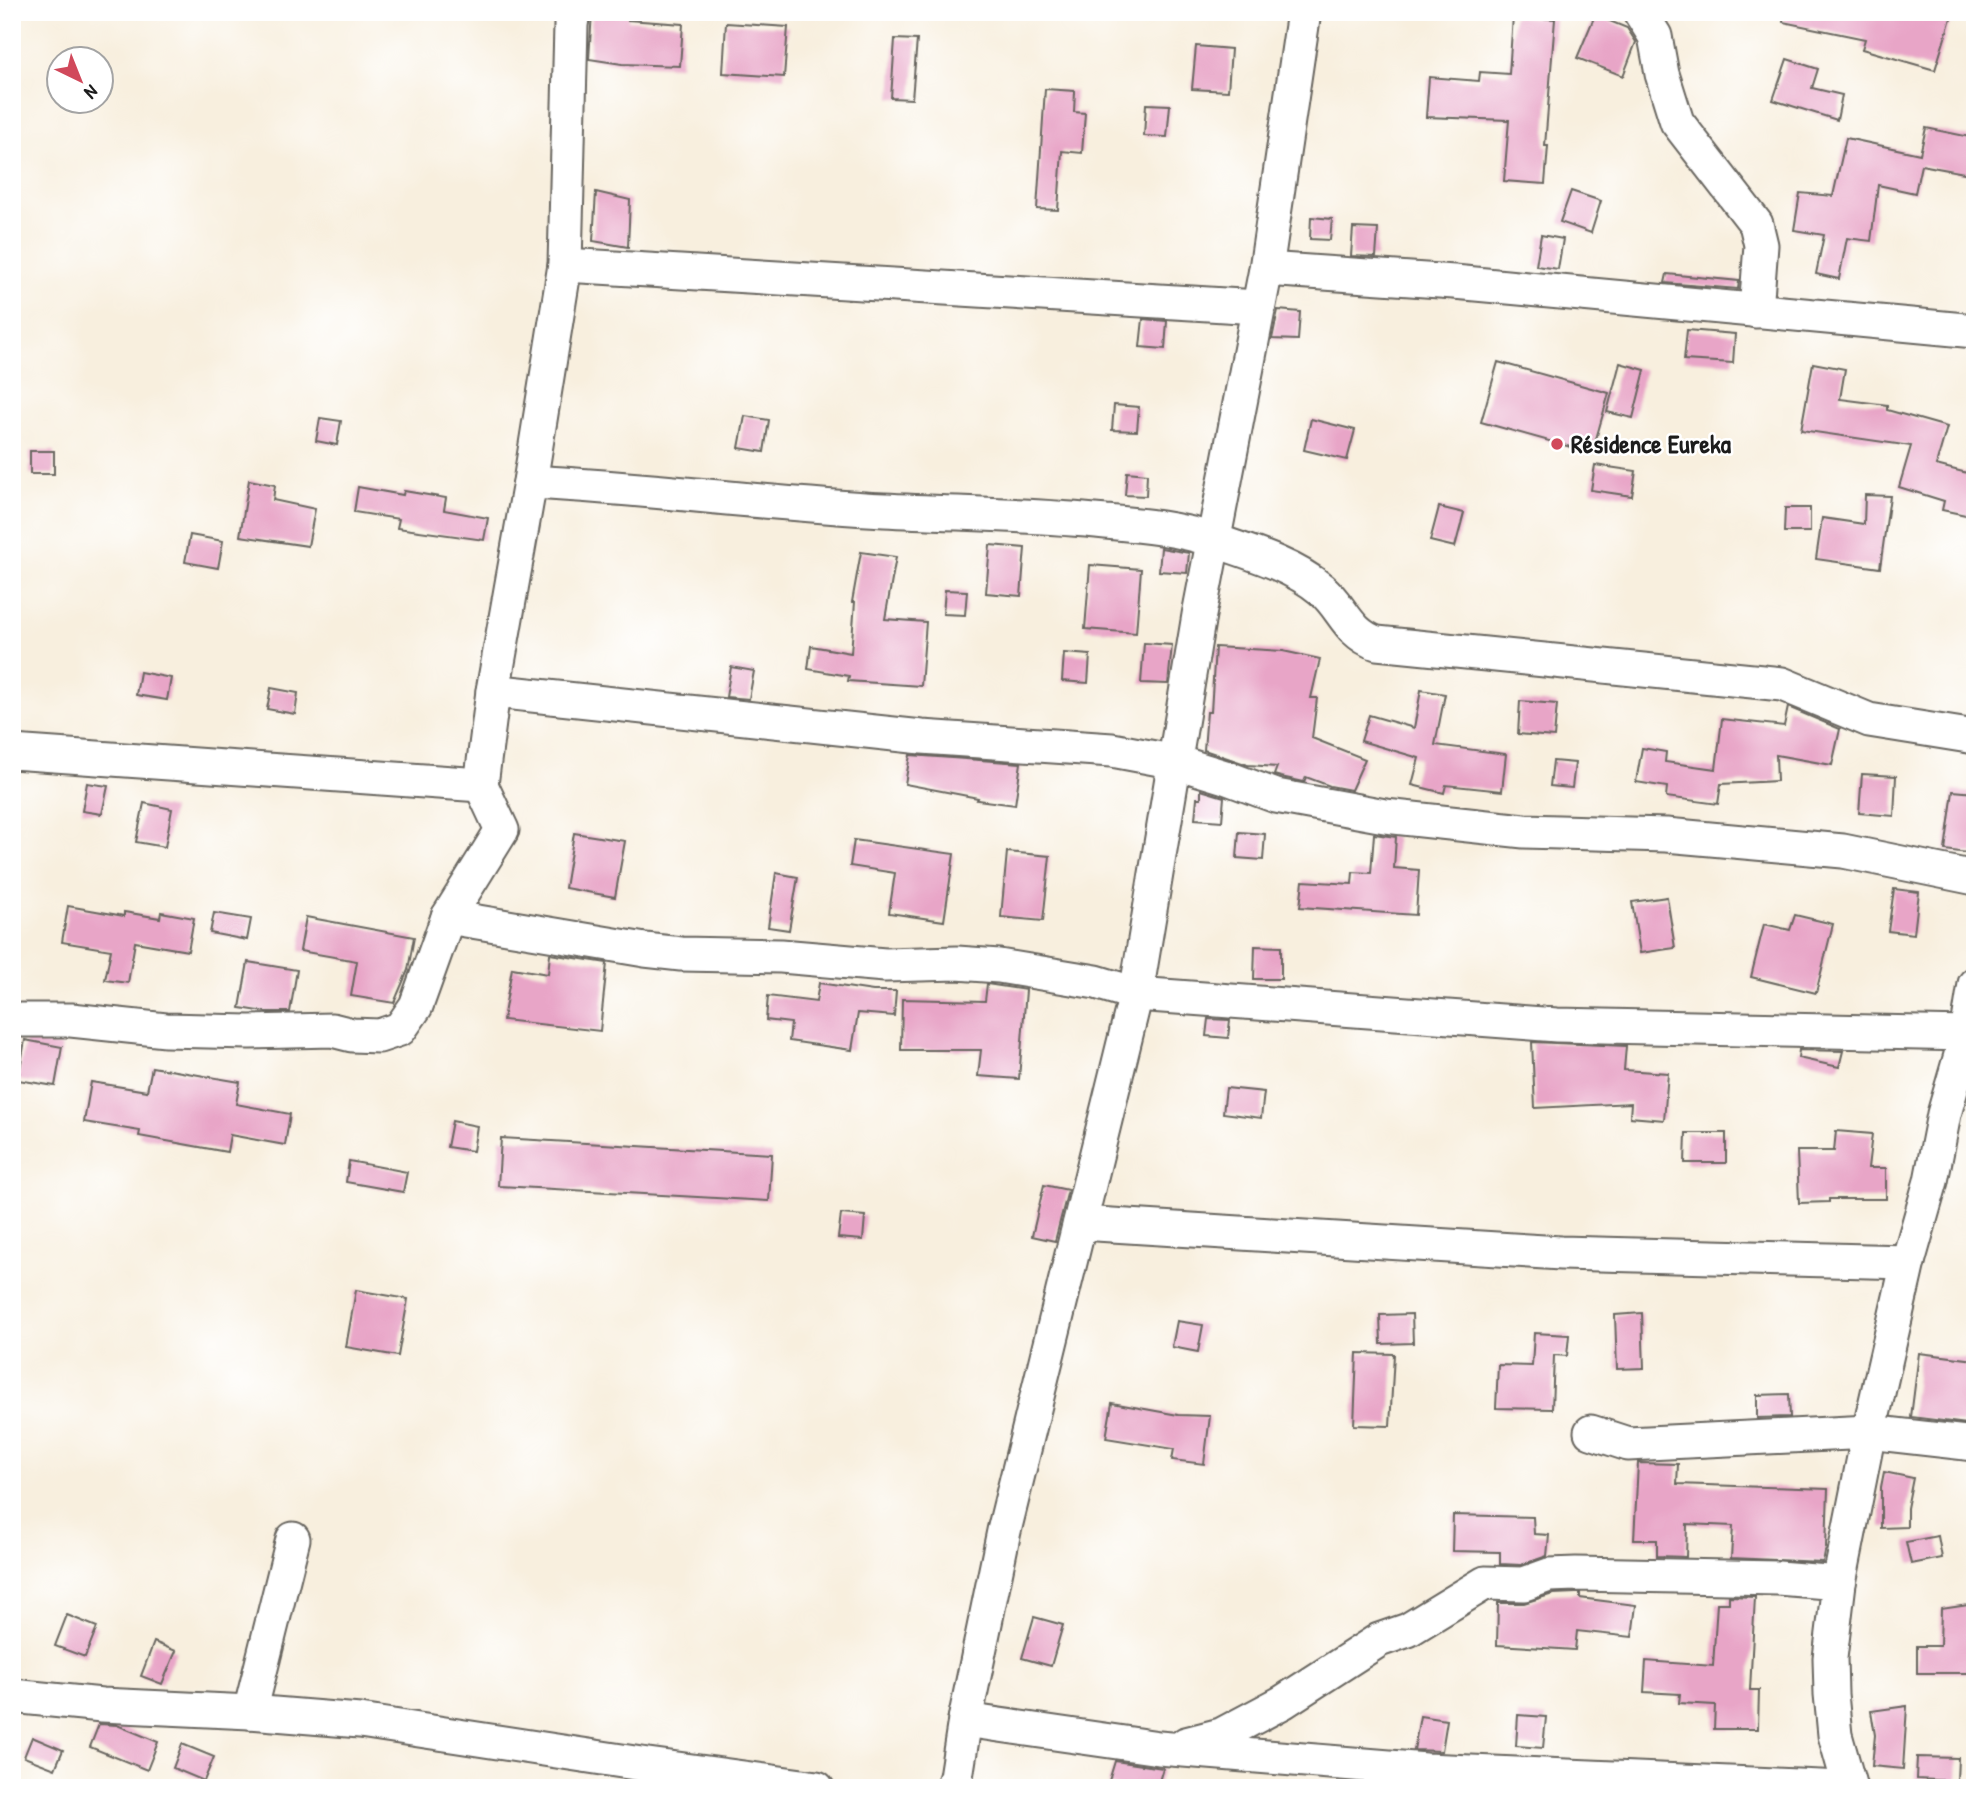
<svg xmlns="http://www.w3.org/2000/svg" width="1987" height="1800" viewBox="0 0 1987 1800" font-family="'Patrick Hand',sans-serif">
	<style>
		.building { fill: #e8a5c7 }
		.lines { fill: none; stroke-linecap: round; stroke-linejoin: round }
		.minor-casing { stroke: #696660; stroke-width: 37 }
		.minor { stroke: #fff; stroke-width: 33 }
		.poi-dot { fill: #d1495b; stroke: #fff; stroke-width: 2.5 }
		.labels { text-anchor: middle; stroke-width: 5; stroke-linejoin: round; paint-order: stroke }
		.poi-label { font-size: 26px; font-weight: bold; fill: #1c1c1c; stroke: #fff; text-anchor: start }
	</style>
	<rect width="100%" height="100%" fill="#fff"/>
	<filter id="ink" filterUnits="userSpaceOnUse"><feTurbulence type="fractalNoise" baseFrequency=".0143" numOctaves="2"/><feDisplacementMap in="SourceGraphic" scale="14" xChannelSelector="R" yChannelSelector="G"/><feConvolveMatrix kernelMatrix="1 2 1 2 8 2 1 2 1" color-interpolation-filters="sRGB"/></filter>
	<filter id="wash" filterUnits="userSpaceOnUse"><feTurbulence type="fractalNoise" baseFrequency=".00686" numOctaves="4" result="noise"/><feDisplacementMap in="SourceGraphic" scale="28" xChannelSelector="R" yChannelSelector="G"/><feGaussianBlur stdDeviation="1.57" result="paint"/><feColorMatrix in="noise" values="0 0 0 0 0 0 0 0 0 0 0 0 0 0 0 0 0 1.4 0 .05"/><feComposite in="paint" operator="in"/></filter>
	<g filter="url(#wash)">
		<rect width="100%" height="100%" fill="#f8efde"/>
		<g id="blocks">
			<!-- building -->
			<g class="building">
				<path d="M592,12h37l-1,8 55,4 -3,42 -58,-2 -33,-5z"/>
				<path d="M1784,12h169l-18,58 -73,-21 3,-10 -82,-17z"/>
				<path d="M1595,15l32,13 9,14 -13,34 -46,-18z"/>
				<path d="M1513,16l42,3 -10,127h3l-3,38 -41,-3 5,-61 -83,-3 3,-40 50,4 1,-9 29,2z"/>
				<path d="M726,23l62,4 -4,50 -61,-4z"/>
				<path d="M895,39l22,1 -5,59 -21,-1z"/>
				<path d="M1196,46l35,3 -3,42 -36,-2z"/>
				<path d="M1787,59l31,10 -6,19 30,7 -5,25 -64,-20z"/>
				<path d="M1045,89l30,2 -1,21 11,1 -3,40 -20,-2 -4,59 -21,-1z"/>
				<path d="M1146,104l24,1 -3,32 -23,-1z"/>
				<path d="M1926,128l49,10v37l-54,-10 -6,28 -37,-8 -7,56 -24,-3 -8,41 -23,-5 8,-39 -30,-5 6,-37 33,3 13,-58 74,16z"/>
				<path d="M1571,191l30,10 -10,32 -31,-11z"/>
				<path d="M596,192l34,8 -2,47 -35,-6z"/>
				<path d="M1311,217l21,2 -2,21 -20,-1z"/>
				<path d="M1353,228l25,1 -2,28 -25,-1z"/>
				<path d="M1541,235l22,4 -5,30 -22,-3z"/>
				<path d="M1667,274l72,7 -1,8 -73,-6z"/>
				<path d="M1278,310l22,2 -2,28 -26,-1z"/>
				<path d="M1143,319l24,2 -2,28 -25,-2z"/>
				<path d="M1687,330l48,4 -2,29 -49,-3z"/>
				<path d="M1498,362l111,31 -17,60 -111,-31z"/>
				<path d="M1620,363l25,7 -12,48 -26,-6z"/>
				<path d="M1813,363l32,6 -5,30 47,6v5l60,17 -11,38 39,10v42l-33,-7 2,-9 -45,-14 12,-41 -110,-16z"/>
				<path d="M1114,405l25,2 -2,24 -25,-1z"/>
				<path d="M745,416l24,4 -5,32 -25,-4z"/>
				<path d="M320,418l21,3 -4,24 -21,-4z"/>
				<path d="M1311,419l44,11 -8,30 -43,-10z"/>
				<rect x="30" y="451" width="24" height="23"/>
				<path d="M1595,465l41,6 -4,25 -41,-6z"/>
				<path d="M1127,472l20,2 -1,22 -21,-1z"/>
				<path d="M249,480l26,5 -2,15 42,9 -7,37 -68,-10z"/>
				<path d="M358,487l45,8 1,-4 42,7 -2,12 44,8 -4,22 -87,-12 2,-9 -45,-7z"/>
				<path d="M1865,495l25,1 -10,72 -64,-9 6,-41 42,6z"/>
				<path d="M1439,507l25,6 -9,34 -25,-6z"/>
				<path d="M1785,508h25v24h-26z"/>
				<path d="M190,535l33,6 -5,27 -33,-6z"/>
				<path d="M990,545l35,3 -4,48 -35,-3z"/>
				<path d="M1161,548l28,5 -2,20 -28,-2z"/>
				<path d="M861,552l35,5 -11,62 41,3 -5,64 -73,-5 1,-5 -41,-7 3,-23 40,7 4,-51h-3z"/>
				<path d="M1090,565l51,4 -5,64 -51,-4z"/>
				<path d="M945,590l22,1 -2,24 -22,-1z"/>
				<path d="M1144,643l28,2 -4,39 -27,-1z"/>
				<path d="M1215,647l68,4 37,8 -9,39h6l-5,40 53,21 -14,31 -21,-4 -24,-9 -2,5 -23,-5 -7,-2 3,-8 -29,-2 -44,-15 3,-38h4z"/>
				<path d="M1064,653l26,2 -2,28 -26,-2z"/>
				<path d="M731,667l23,4 -5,28 -23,-2z"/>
				<path d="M140,672l31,6 -4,22 -31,-5z"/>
				<path d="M271,688l27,5 -3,21 -28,-5z"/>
				<path d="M1421,690l24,4 -10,51 71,9 -4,37 -56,-6 -2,8 -32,-8 7,-27 -58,-17 8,-26 45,13z"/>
				<path d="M1520,701l37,3 -3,33 -36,-3z"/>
				<path d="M1788,707l52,22 -8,36 -56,-10 1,26 -56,3 -3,20 -52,-7 1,-10 -31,-5 6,-34 24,4 -1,10 51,7 6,-50 62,7z"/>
				<path d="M910,755l111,8 -6,42 -38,-5 1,-2 -73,-14z"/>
				<path d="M1553,761l22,2 -3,25 -22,-2z"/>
				<path d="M1862,774l34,2 -2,40 -35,-3z"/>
				<path d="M87,783l21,3 -6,28 -20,-3z"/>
				<path d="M1201,790l23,7 -2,24 -27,-2 2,-21h4z"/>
				<path d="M1953,791l22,2v61l-30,-4z"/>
				<path d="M144,803l28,6 -7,38 -29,-5z"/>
				<path d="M1239,832l26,2 -2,26 -26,-2z"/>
				<path d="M574,833l51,8 -10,56 -50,-9z"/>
				<path d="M1374,834l22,3 -2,31 25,2 -3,45 -116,-8 3,-26 49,3 1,-12 18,1z"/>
				<path d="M854,840l100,14 -10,67 -55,-8 6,-40 -45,-7z"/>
				<path d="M1007,852l43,4 -7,65 -42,-4z"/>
				<path d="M776,873l22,4 -9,53 -21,-3z"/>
				<path d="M1894,889l25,3 -5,42 -26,-3z"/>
				<path d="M1667,897l8,51 -35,5 -8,-51z"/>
				<path d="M68,906l56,10v-4l36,6 1,-6 33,6 -6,33 -53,-9 -7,41 -23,-3 6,-30 -49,-8z"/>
				<path d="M214,913l37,6 -4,21 -37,-7z"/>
				<path d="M1795,915l38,9 -17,69 -65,-16 13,-53 26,6z"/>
				<path d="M306,917l108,20 -6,33 -14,33 -43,-7 6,-35 -57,-10z"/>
				<path d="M1255,946l26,1v32h-27z"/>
				<path d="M550,954l57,9 -7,68 -97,-11 9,-52 36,6z"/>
				<path d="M248,962l49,8 -7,42h-25l-25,-4z"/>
				<path d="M819,983l54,8h23l-2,25 -36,-3 -6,37 -63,-9 2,-18 -25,-3 2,-24 48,6z"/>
				<path d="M987,984l39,6 -7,89 -41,-3 3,-26h-80l1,-51 83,2z"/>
				<path d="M1208,1019l22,1 -2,18 -22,-2z"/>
				<path d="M25,1040l37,7 -7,39 -37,-6z"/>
				<path d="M1532,1042l94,4 -2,24 44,3 -4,47 -34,-3 1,-14 -96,5z"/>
				<path d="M1799,1050l44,1 -4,16 -41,-9z"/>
				<path d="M152,1067l88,15 -4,22 54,10 -5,31 -55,-10 -3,17 -88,-16 1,-5 -56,-9 7,-40 56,9z"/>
				<path d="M1226,1088l38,4 -3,26 -38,-5z"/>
				<path d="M452,1121l25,5 -4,25 -26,-4z"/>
				<path d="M1836,1131l36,3 -4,34h18v31h-57v3l-30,1 -2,-52h37z"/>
				<path d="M1686,1133h40v30h-41z"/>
				<path d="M501,1138l271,16 -3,47 -271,-15z"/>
				<path d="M349,1161l58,11 -4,20 -57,-10z"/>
				<path d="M1044,1185l24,5 -13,51 -23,-5z"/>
				<path d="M841,1214l24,2 -2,24 -25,-2z"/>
				<path d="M356,1290l52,9 -10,57 -52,-9z"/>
				<path d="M1642,1313l2,55 -27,1 -2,-54z"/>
				<path d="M1412,1314l1,29 -32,1 -1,-29z"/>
				<path d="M1177,1321l26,4 -5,27 -26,-5z"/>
				<path d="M1534,1333l35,2 -2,21 -13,-1 -2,54 -56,-1 2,-43 34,1z"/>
				<path d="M1357,1353l37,1 -4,72 -36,-1z"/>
				<path d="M1919,1353l56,7v65l-64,-8z"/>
				<path d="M1789,1394l1,23 -33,1v-23z"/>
				<path d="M1112,1403l66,12 32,1 -6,48 -32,-4 2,-11 -68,-11z"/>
				<path d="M1638,1463l40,1 -1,20 151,5 -2,58 -3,15 -92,-4 2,-32 -46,-2 -1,33 -29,-1v-16h-23z"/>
				<path d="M1884,1472l29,6 -6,30v19l-26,1v-41z"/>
				<path d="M1453,1515l80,2 1,17 15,1 -2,21 -26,9 -21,-1v-12l-48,-1z"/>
				<path d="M1938,1536l4,22 -31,6 -5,-22z"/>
				<path d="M1576,1593h4v5l56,7 -4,32 -55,-6 -2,19 -78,-5 1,-42h26l29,-9z"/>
				<path d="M1729,1596l26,1 -5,93h9l-1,39h-44l1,-24 -36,-2 1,-9 -36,-2 2,-31 67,5 4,-63h12z"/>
				<path d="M1975,1604v69h-58v-27h23l1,-37z"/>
				<path d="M67,1615l30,12 -12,30 -30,-11z"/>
				<path d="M1034,1617l29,8 -12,41 -29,-8z"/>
				<path d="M154,1642l22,9 -14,33 -21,-8z"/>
				<path d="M1907,1706l-4,63 -31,-3 3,-31 -4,-24z"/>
				<path d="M1518,1715l28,2 -3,31 -27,-2z"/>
				<path d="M1420,1716l27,4 -5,31 -28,-1z"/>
				<path d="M99,1724l18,1 41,17 -11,28 -57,-23z"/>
				<path d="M32,1737l31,13 -8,19 -31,-12z"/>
				<path d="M182,1744l32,13 -10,24 -31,-13z"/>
				<path d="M1917,1757l41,1 -1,23 -41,-2z"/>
				<path d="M1115,1761l48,7 -6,20h-37l-12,-4z"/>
			</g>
		</g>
	</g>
	<g filter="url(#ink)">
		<use href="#blocks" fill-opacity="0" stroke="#696660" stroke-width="2"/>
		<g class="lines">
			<!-- minor casing -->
			<g class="minor-casing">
				<g id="minor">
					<path d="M1640,12l15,24 7,38 15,48 79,102 5,21 -5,66"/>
					<path d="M565,265l693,42"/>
					<path d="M1266,269l188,13 521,49"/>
					<path d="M530,482c118,6 236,22 354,28 74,4 148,4 222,12 36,3 75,7 110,19 35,12 76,24 105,48 22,18 26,44 56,54l405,41 87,36 106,17"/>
					<path d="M493,691l429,46 190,13 64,12 49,15 51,19 109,20 139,15 142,4 177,16 132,27"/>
					<path d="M12,752l469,33"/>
					<path d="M448,917l197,33 36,4 100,2 104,9 72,-2 42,3 97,16 40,12 421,31 410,9 8,3"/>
					<path d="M12,1020h59l95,10 83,2 83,-2 20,5 27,1 21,-7 16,-23 32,-89 54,-87 -21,-45 12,-94 37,-209 35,-217 6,-240 2,-13"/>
					<path d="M1080,1223l481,30 347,9"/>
					<path d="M1591,1432l37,12 241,-12 106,12"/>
					<path d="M12,1696l90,9 148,7 110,9 288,44 169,23"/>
					<path d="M250,1712l43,-173"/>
					<path d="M965,1720l194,28 267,22 417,18"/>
					<path d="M1186,1744l35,-9 62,-33 96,-62 29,-10 77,-47 39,1 25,-9 27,-1 202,4 61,5"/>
					<path d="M952,1788l4,-11 9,-57 39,-189 132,-537 63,-379 67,-346 38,-257"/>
					<path d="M1850,1788l-15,-53 -4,-41 -1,-36 9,-75 30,-151 39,-170 23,-81 13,-67 23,-80 8,-50"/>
				</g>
			</g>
			<!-- minor -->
			<use href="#minor" class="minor"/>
		</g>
	</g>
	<!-- markers -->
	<circle class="poi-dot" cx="1557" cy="444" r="7"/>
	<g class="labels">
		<!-- poi labels -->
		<g class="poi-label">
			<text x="1571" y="453">Résidence Eureka</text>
		</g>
	</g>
	<!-- margin -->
	<rect width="1987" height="1800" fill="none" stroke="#fff" stroke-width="42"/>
	<!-- north arrow -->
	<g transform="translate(80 80) rotate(137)"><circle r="33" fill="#ffffff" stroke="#a4a4a4" stroke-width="2"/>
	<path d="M0-5L12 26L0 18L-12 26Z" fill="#d1495b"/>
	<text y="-10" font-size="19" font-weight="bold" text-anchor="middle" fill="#1c1c1c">N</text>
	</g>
</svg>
